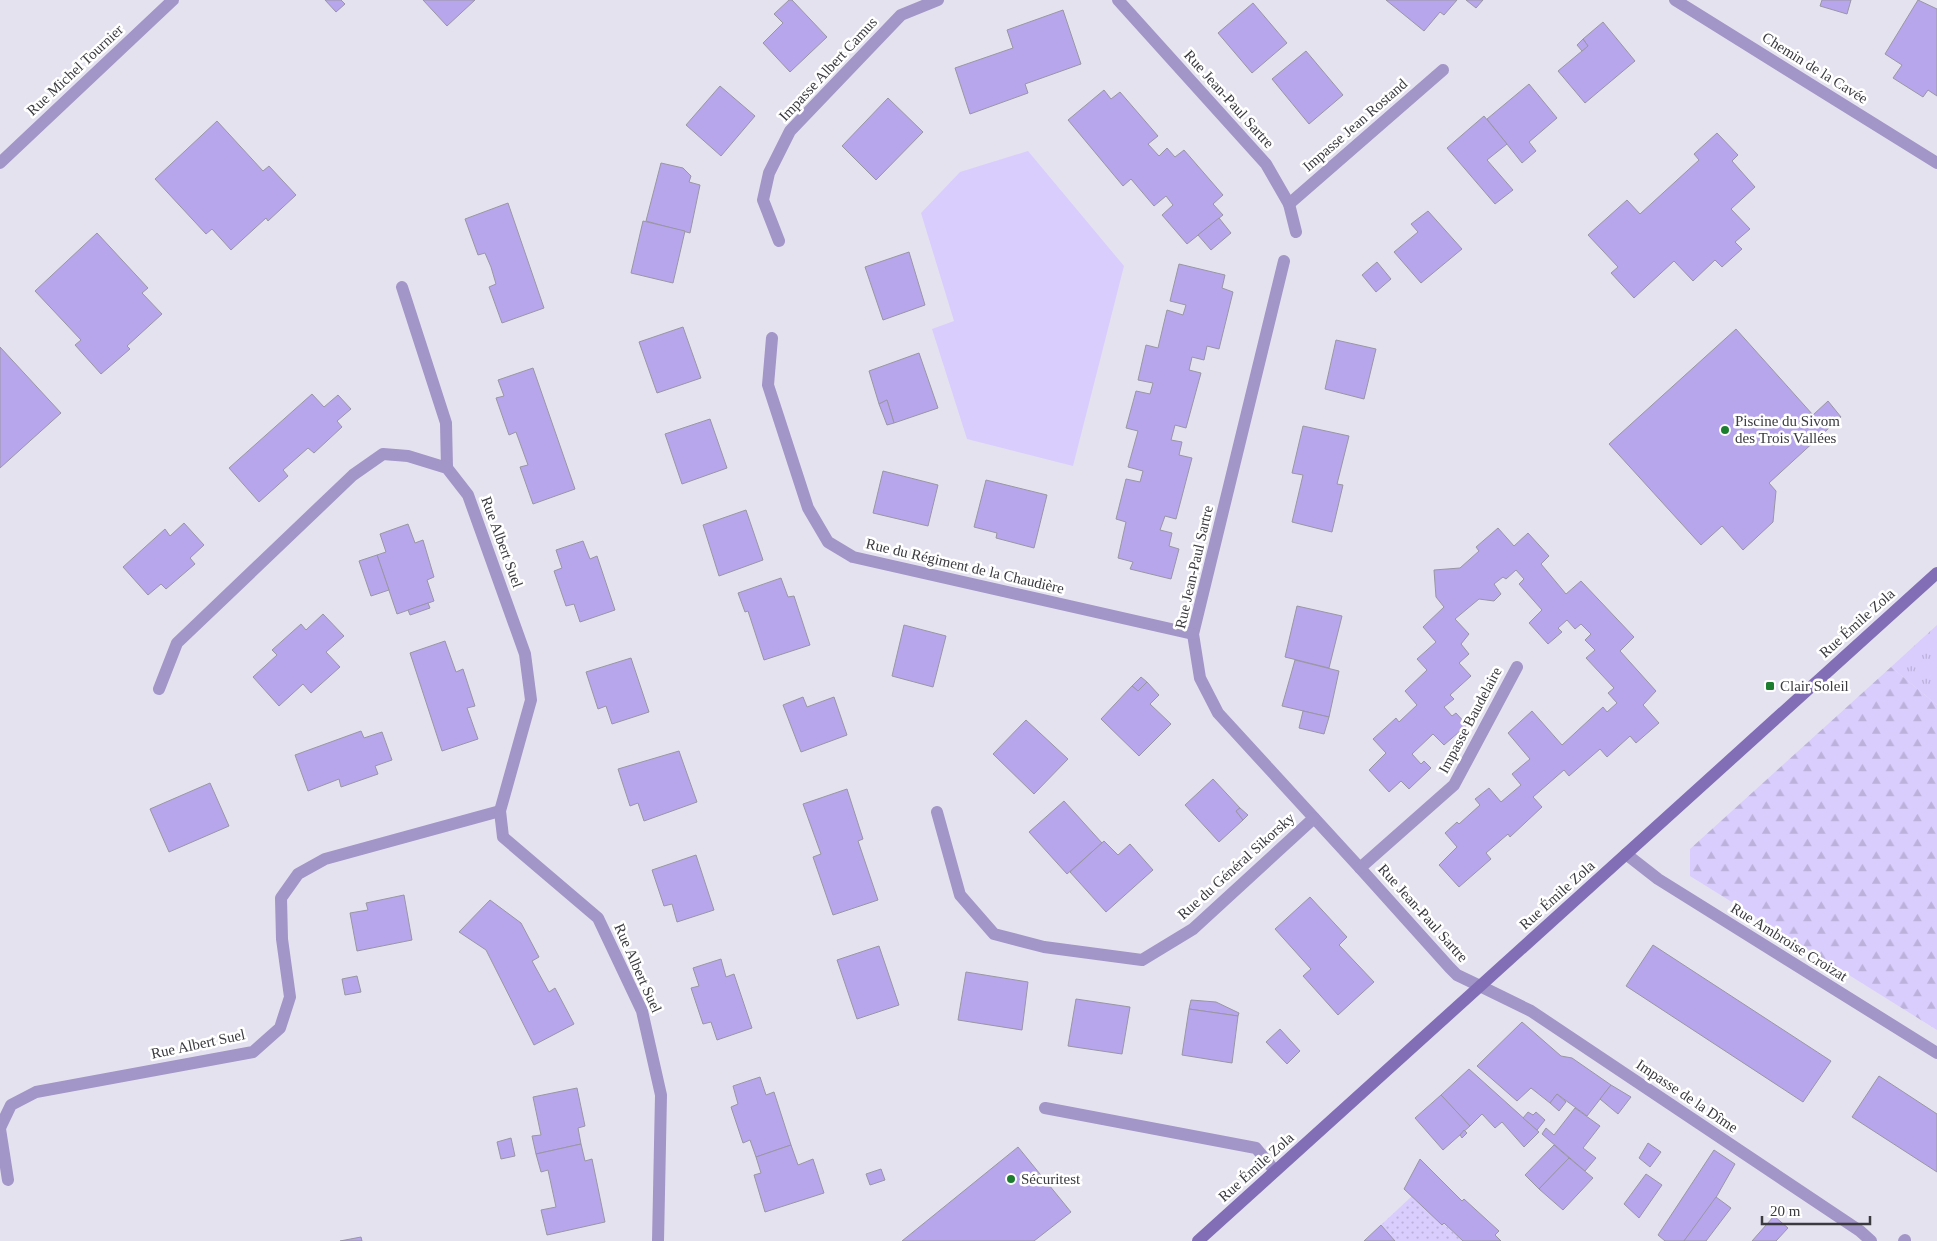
<svg xmlns="http://www.w3.org/2000/svg" width="1937" height="1241" viewBox="0 0 1937 1241" font-family="'Times New Roman',serif">
	<style>
		.grass { fill: url(#grass-tufts) }
		.forest { fill: url(#forest-firs) }
		.park { fill: #d9cdfd }
		.garden { fill: url(#garden-dots) }
		.building { fill: #b8a6ec; stroke: #9996a4 }
		.lines { fill: none; stroke-linecap: round; stroke-linejoin: round }
		.service { stroke: #a295c7; stroke-width: 12 }
		.minor { stroke: #a295c7; stroke-width: 12 }
		.tertiary { stroke: #a295c7; stroke-width: 12 }
		.secondary { stroke: #826eb6; stroke-width: 12 }
		.poi-dot { fill: #1d7d2f; stroke: #fff; stroke-width: 2 }
		.labels { text-anchor: middle; stroke-width: 5; stroke-linejoin: round; paint-order: stroke }
		.street-label { font-size: 15px; fill: #3b3a3f; stroke: #fff }
		.poi-label { font-size: 15px; fill: #3b3a3f; stroke: #fff; text-anchor: start }
	</style>
	<defs>
		<pattern id="grass-tufts" width="24" height="20" patternUnits="userSpaceOnUse" patternTransform="scale(1.25)"><rect width="24" height="20" fill="#d9cdfd"/><path d="M3 7l-1-3M5 7V3M7 7l1-3M15 17l-1-3M17 17v-4M19 17l1-3" fill="none" stroke="#bbb1da"/></pattern>
		<pattern id="forest-firs" width="22" height="20" patternUnits="userSpaceOnUse" patternTransform="scale(1.25)"><rect width="22" height="20" fill="#d9cdfd"/><path d="M5 1l3.5 6h-7zM16 11l3.5 6h-7z" fill="#bbb1da"/></pattern>
		<pattern id="garden-dots" width="8" height="8" patternUnits="userSpaceOnUse" patternTransform="scale(1.25)"><rect width="8" height="8" fill="#d9cdfd"/><path d="M2 2h.1M6 6h.1" fill="none" stroke="#bbb1da" stroke-width="1.8" stroke-linecap="round"/></pattern>
	</defs>
	<rect width="100%" height="100%" fill="#e5e2f0"/>
	<!-- grass -->
	<path class="grass" d="M1937,625v80l-46,-38z"/>
	<!-- forest -->
	<path class="forest" d="M1891,667l46,38v325l-247,-154v-27z"/>
	<!-- park -->
	<path class="park" d="M1028,151l96,115 -51,200 -106,-27 -35,-110 22,-8 -33,-108 39,-41z"/>
	<!-- garden -->
	<path class="garden" d="M1412,1196l51,45h-68l-14,-16z"/>
	<!-- building -->
	<g class="building">
		<path d="M325,0h16l4,4 -9,8z"/>
		<path d="M423,0h52l-28,26z"/>
		<path d="M789,0h3l35,37 -37,35 -27,-29 20,-20 -9,-9z"/>
		<path d="M1386,0h71l-13,15 -4,-3 -16,19z"/>
		<path d="M1466,0h17l-7,8z"/>
		<path d="M1822,0h29l-4,14 -27,-8z"/>
		<path d="M1918,0l19,9v87l-9,-6 -5,7 -30,-19 9,-13 -17,-11z"/>
		<path d="M1253,3l34,40 -35,30 -34,-40z"/>
		<path d="M1063,10l18,54 -56,20 3,9 -58,21 -15,-46 58,-20 -6,-18z"/>
		<path d="M1603,22l32,39 -50,42 -27,-32 30,-25 -5,-7z"/>
		<path d="M1583,39l5,7 -6,5 -5,-6z"/>
		<path d="M1306,51l37,44 -34,29 -37,-45z"/>
		<path d="M1529,84l28,34 -28,24 7,9 -14,12 -35,-44z"/>
		<path d="M720,86l35,30 -34,40 -35,-31z"/>
		<path d="M1104,90l7,9 9,-7 38,44 -10,8 11,12 8,-8 8,9 9,-7 39,45 -10,9 10,11 -36,29 -25,-29 11,-10 -7,-9 -12,10 -23,-27 -8,7 -55,-66z"/>
		<path d="M888,98l35,34 -47,48 -34,-34z"/>
		<path d="M1484,116l23,28 -20,16 26,30 -18,14 -48,-56z"/>
		<path d="M217,121l46,50 6,-5 27,29 -28,26 -2,-3 -35,32 -19,-21 -6,5 -51,-55z"/>
		<path d="M1717,133l21,22 -6,6 23,26 -24,22 19,20 -15,13 7,7 -20,18 -7,-7 -22,21 -19,-20 -40,37 -23,-25 7,-6 -30,-32 39,-35 13,14 59,-54 -5,-6z"/>
		<path d="M661,163l22,5 8,8 -2,6 11,3 -10,48 -44,-12z"/>
		<path d="M508,203l36,105 -42,15 -13,-36 7,-3 -5,-17 -6,-14 -7,2 -13,-36z"/>
		<path d="M1428,211l34,38 -41,34 -27,-31 24,-20 -7,-8z"/>
		<path d="M1219,218l12,15 -20,17 -13,-15z"/>
		<path d="M643,221l42,10 -12,52 -42,-10z"/>
		<path d="M97,233l51,55 -6,5 20,21 -35,32 3,3 -29,25 -26,-29 6,-5 -46,-49z"/>
		<path d="M909,252l16,53 -42,15 -18,-53z"/>
		<path d="M1377,262l14,17 -15,13 -14,-17z"/>
		<path d="M1179,264l46,11 -3,13 11,4 -14,57 -12,-3 -3,14 -12,-3 -3,13 12,3 -15,55 -11,-3 -4,15 11,2 -3,13 13,3 -16,61 -11,-3 -5,14 12,3 -3,13 10,3 -8,30 -41,-10 3,-7 -15,-4 8,-36 -10,-3 10,-40 14,3 3,-11 -15,-4 10,-36 -12,-3 10,-37 14,3 3,-11 -15,-3 8,-35 12,3 9,-38 16,5 3,-10 -16,-4z"/>
		<path d="M683,327l18,51 -44,15 -18,-51z"/>
		<path d="M1736,329l77,86 15,-14 13,16 -72,66 7,8 -3,31 -30,28 -21,-24 -21,19 -92,-101z"/>
		<path d="M1336,340l40,9 -12,50 -39,-10z"/>
		<path d="M0,347l61,66 -61,55z"/>
		<path d="M919,353l19,55 -44,15 -7,-23 -8,4 -10,-33z"/>
		<path d="M533,368l42,121 -42,15 -13,-37 8,-2 -12,-33 -7,3 -13,-37 8,-2 -6,-16z"/>
		<path d="M312,394l12,13 14,-12 13,14 -14,12 5,6 -28,26 -6,-5 -25,22 5,6 -29,26 -30,-34z"/>
		<path d="M887,400l7,23 -7,2 -8,-21z"/>
		<path d="M710,419l17,49 -45,16 -17,-50z"/>
		<path d="M1303,426l46,10 -12,48 6,1 -11,47 -40,-10 11,-47 -11,-2z"/>
		<path d="M883,471l55,14 -10,41 -55,-13z"/>
		<path d="M986,480l61,15 -13,53 -38,-10 1,-5 -23,-6z"/>
		<path d="M746,510l17,50 -44,16 -16,-51z"/>
		<path d="M184,523l20,22 -14,13 5,6 -29,25 -5,-5 -13,11 -25,-28 42,-38 5,7z"/>
		<path d="M408,524l7,19 8,-3 11,37 -7,3 7,21 -37,13 -20,-59 9,-3 -6,-18z"/>
		<path d="M1498,528l16,18 14,-13 21,23 -8,8 25,30 15,-13 53,56 -14,14 36,40 -13,14 16,18 -23,20 -6,-7 -23,21 -7,-8 -31,27 -5,-6 -31,27 9,10 -32,30 -2,-3 -22,19 5,6 -32,28 -20,-22 18,-18 -12,-14 12,-11 2,2 21,-19 -5,-6 14,-11 12,14 20,-17 -9,-11 18,-15 -22,-26 24,-22 30,34 41,-38 4,5 10,-9 -9,-10 6,-5 -28,-30 9,-8 -10,-10 6,-6 -10,-10 -6,5 -8,-9 -9,8 4,4 -14,12 -19,-21 13,-13 -23,-26 5,-5 -8,-9 -10,9 -3,-2 -9,7 7,10 -7,7 -15,-2 -24,20 14,15 -8,10 8,10 -10,9 12,13 -21,19 4,4 -10,8 8,9 4,-3 11,12 -23,20 -11,-11 -21,20 9,10 3,-3 7,7 -22,21 -8,-8 -12,11 -20,-22 17,-17 -13,-14 23,-21 3,4 18,-17 -12,-14 22,-21 -10,-11 19,-17 -13,-15 21,-20 -8,-10 -2,-27 26,-2 19,-17 -3,-4z"/>
		<path d="M583,541l7,18 7,-3 18,54 -35,12 -6,-18 -8,2 -12,-35 8,-3 -6,-18z"/>
		<path d="M377,555l12,35 -18,6 -12,-35z"/>
		<path d="M781,578l7,19 6,-1 16,49 -46,15 -16,-49 -3,1 -7,-19z"/>
		<path d="M428,603l2,5 -20,7 -2,-5z"/>
		<path d="M1297,606l45,10 -13,52 -44,-11z"/>
		<path d="M323,614l21,22 -18,16 14,15 -29,26 -8,-9 -24,22 -26,-29 24,-22 -5,-5 29,-26 5,6z"/>
		<path d="M904,625l42,11 -13,51 -41,-11z"/>
		<path d="M445,641l11,31 7,-3 12,37 -8,2 11,31 -36,12 -32,-98z"/>
		<path d="M631,658l18,54 -37,12 -6,-18 -8,3 -12,-37z"/>
		<path d="M1295,660l44,11 -10,46 -47,-11z"/>
		<path d="M1141,677l6,5 -9,9 -6,-5z"/>
		<path d="M1147,682l12,13 -9,9 21,20 -32,32 -38,-37 31,-33 6,5z"/>
		<path d="M803,697l4,10 27,-10 13,38 -46,17 -18,-47z"/>
		<path d="M1303,711l26,6 -5,17 -25,-6z"/>
		<path d="M1026,720l42,39 -34,35 -41,-40z"/>
		<path d="M361,731l3,7 18,-6 10,28 -17,6 3,8 -37,13 -2,-8 -31,12 -13,-36z"/>
		<path d="M679,751l18,51 -53,19 -6,-18 -8,3 -12,-37z"/>
		<path d="M1213,779l27,29 -4,3 7,9 -24,22 -34,-37z"/>
		<path d="M210,783l19,43 -60,26 -19,-43z"/>
		<path d="M847,789l16,50 -5,2 20,59 -45,15 -20,-58 8,-3 -18,-50z"/>
		<path d="M1064,801l38,42 -35,31 -38,-42z"/>
		<path d="M1240,808l8,7 -5,5 -7,-9z"/>
		<path d="M1104,841l14,14 12,-11 23,26 -47,42 -36,-40z"/>
		<path d="M696,855l18,55 -37,12 -5,-18 -8,2 -12,-36z"/>
		<path d="M404,895l8,45 -55,11 -7,-38 18,-3 -2,-7z"/>
		<path d="M1310,897l37,40 -8,8 35,37 -36,33 -35,-39 8,-7 -36,-40z"/>
		<path d="M490,900l31,23 18,34 -7,4 17,31 6,-4 19,36 -40,21 -48,-95 -27,-18z"/>
		<path d="M1653,945l178,116 -28,41 -177,-116z"/>
		<path d="M879,946l20,59 -42,14 -20,-59z"/>
		<path d="M721,959l5,18 8,-3 18,54 -35,12 -6,-18 -8,2 -12,-36 8,-2 -6,-18z"/>
		<path d="M966,972l62,10 -6,48 -64,-10z"/>
		<path d="M357,976l4,16 -16,3 -3,-16z"/>
		<path d="M1076,999l54,8 -8,47 -54,-8z"/>
		<path d="M1191,1000l25,2 23,11 -1,3 -49,-7z"/>
		<path d="M1189,1009l49,7 -6,47 -50,-8z"/>
		<path d="M1522,1022l39,34 11,2 39,27 -24,31 -30,-22 -7,9 -19,-15 -14,13 -40,-35z"/>
		<path d="M1280,1029l20,22 -13,13 -21,-22z"/>
		<path d="M1469,1069l70,63 -15,15 -22,-25 -7,6 -13,-14 -12,12 -29,-31z"/>
		<path d="M1879,1076l58,38v58l-85,-55z"/>
		<path d="M760,1077l6,18 8,-3 17,53 -35,12 -6,-17 -7,3 -12,-36 7,-3 -5,-18z"/>
		<path d="M1611,1085l20,12 -13,17 -18,-15z"/>
		<path d="M577,1088l8,38 -7,2 3,16 -45,10 -4,-18 9,-1 -8,-38z"/>
		<path d="M1557,1094l9,8 -7,9 -9,-8z"/>
		<path d="M1441,1095l29,31 -27,24 -28,-32z"/>
		<path d="M1575,1108l25,18 -17,22 13,10 -11,13 -43,-37 4,-6 8,7z"/>
		<path d="M1528,1112l5,3 3,-3 9,8 -8,10 -14,-12z"/>
		<path d="M1464,1130l3,3 -5,5 -2,-3z"/>
		<path d="M511,1138l4,18 -14,3 -4,-17z"/>
		<path d="M1648,1143l13,9 -11,15 -11,-9z"/>
		<path d="M581,1144l4,17 7,-2 13,63 -58,13 -6,-25 15,-3 -8,-37 -7,2 -5,-18z"/>
		<path d="M791,1145l7,20 15,-6 11,34 -59,19 -11,-37 7,-2 -5,-16z"/>
		<path d="M1554,1145l15,13 -30,31 -14,-14z"/>
		<path d="M1018,1147l53,65 -37,29h-132z"/>
		<path d="M1714,1150l21,14 -21,37 -30,40h-19l-7,-6z"/>
		<path d="M1569,1158l24,20 -30,32 -24,-21z"/>
		<path d="M1420,1159l42,42 2,-2 35,32 -4,4 6,6h-38l-19,-18 -2,2 -38,-36z"/>
		<path d="M881,1169l4,11 -15,5 -4,-11z"/>
		<path d="M1646,1174l16,11 -23,33 -15,-14z"/>
		<path d="M1716,1197l15,11 -25,33h-22z"/>
		<path d="M1774,1216l14,12 -12,13h-24z"/>
		<path d="M1381,1225l14,16h-31z"/>
		<path d="M361,1237l1,4h-22z"/>
	</g>
	<g class="lines">
		<!-- service -->
		<g class="service">
			<path d="M1480,986l51,25 329,220 11,10"/>
			<path d="M1045,1108l211,40 19,23"/>
			<path d="M0,1128l11,-23 25,-13 217,-40 27,-24 10,-31 -8,-58 -1,-41 17,-24 27,-15 175,-48"/>
			<path d="M0,1129l8,51"/>
			<path d="M1904,1241l1,-1"/>
		</g>
		<!-- minor -->
		<g class="minor">
			<path d="M1118,0l148,164 23,40 7,28"/>
			<path d="M0,163l173,-163"/>
			<path d="M1289,204l154,-134"/>
			<path d="M779,241l-16,-41 6,-27 21,-42 111,-116 37,-15"/>
			<path d="M1284,261l-91,373 7,44 18,35 142,155 90,100 7,7 23,11"/>
			<path d="M402,287l44,136 1,45"/>
			<path d="M772,338l-4,47 40,123 20,34 25,15 340,77"/>
			<path d="M159,689l18,-46 176,-168 30,-21 25,2 39,12 21,27 57,159 6,46 -31,111 3,26 95,81 44,93 19,84 -3,146"/>
			<path d="M937,812l23,83 34,39 50,13 98,13 51,-31 121,-111"/>
			<path d="M1626,854l32,25 279,174"/>
			<path d="M1360,868l94,-83 63,-118"/>
		</g>
		<!-- tertiary -->
		<path class="tertiary" d="M1675,0l262,163"/>
		<!-- secondary -->
		<path class="secondary" d="M1198,1241l739,-668"/>
	</g>
	<!-- markers -->
	<g class="poi-dot">
		<circle cx="1725" cy="430" r="5"/>
		<rect x="1765" y="681" width="10" height="10" rx="2.5"/>
		<circle cx="1011" cy="1179" r="5"/>
	</g>
	<g class="labels">
		<!-- street labels -->
		<g class="street-label">
			<text transform="translate(1815 68) rotate(32)" y="5">Chemin de la Cavée</text>
			<text transform="translate(828 69) rotate(-47)" y="5">Impasse Albert Camus</text>
			<text transform="translate(75 70) rotate(-43)" y="5">Rue Michel Tournier</text>
			<text transform="translate(1229 99) rotate(48)" y="5">Rue Jean-Paul Sartre</text>
			<text transform="translate(1355 125) rotate(-41)" y="5">Impasse Jean Rostand</text>
			<text transform="translate(502 542) rotate(70)" y="5">Rue Albert Suel</text>
			<text transform="translate(965 566) rotate(13)" y="5">Rue du Régiment de la Chaudière</text>
			<text transform="translate(1194 567) rotate(-77)" y="5">Rue Jean-Paul Sartre</text>
			<text transform="translate(1857 623) rotate(-42)" y="5">Rue Émile Zola</text>
			<text transform="translate(1470 720) rotate(-62)" y="5">Impasse Baudelaire</text>
			<text transform="translate(1236 866) rotate(-42)" y="5">Rue du Général Sikorsky</text>
			<text transform="translate(1557 895) rotate(-42)" y="5">Rue Émile Zola</text>
			<text transform="translate(1423 913) rotate(48)" y="5">Rue Jean-Paul Sartre</text>
			<text transform="translate(1789 942) rotate(32)" y="5">Rue Ambroise Croizat</text>
			<text transform="translate(638 968) rotate(66)" y="5">Rue Albert Suel</text>
			<text transform="translate(198 1044) rotate(-12)" y="5">Rue Albert Suel</text>
			<text transform="translate(1687 1096) rotate(34)" y="5">Impasse de la Dîme</text>
			<text transform="translate(1256 1167) rotate(-42)" y="5">Rue Émile Zola</text>
		</g>
		<!-- poi labels -->
		<g class="poi-label">
			<text x="1735" y="426">Piscine du Sivom<tspan x="1735" dy="17">des Trois Vallées</tspan></text>
			<text x="1780" y="691">Clair Soleil</text>
			<text x="1021" y="1184">Sécuritest</text>
		</g>
	</g>
	<!-- scale -->
	<path d="M1762 1216v8h108v-8" fill="none" stroke="#3b3a3f" stroke-width="2.5"/>
	<text x="1770" y="1216" font-size="15" fill="#3b3a3f" stroke="#ffffff" stroke-width="4" paint-order="stroke">20 m</text>
</svg>
